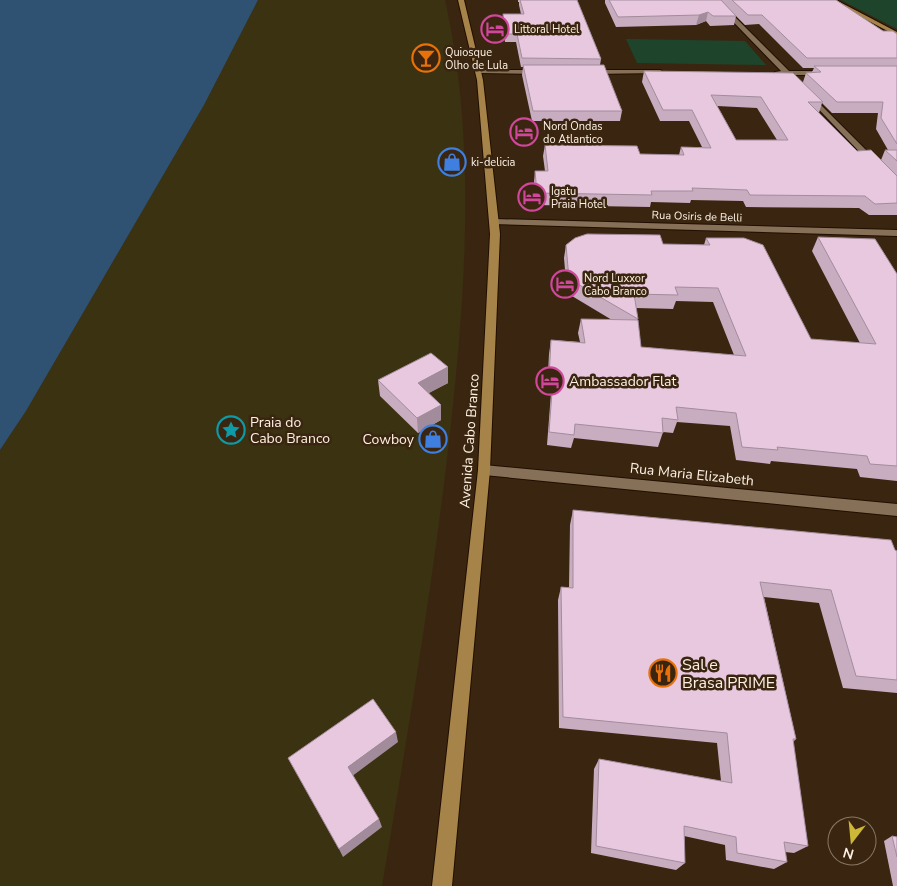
<svg xmlns="http://www.w3.org/2000/svg" width="897" height="886" viewBox="0 0 897 886" font-family="'Nunito Sans',sans-serif">
	<style>
		.green { fill: #1e452c }
		.sand { fill: #3a3211 }
		.water { fill: #2f5172 }
		.lines { fill: none; stroke-linecap: round; stroke-linejoin: round }
		.street-casing { stroke: #210e00; stroke-width: 2 }
		.secondary-casing { stroke: #210e00; stroke-width: 2 }
		.street { fill: #877058; fill-rule: evenodd }
		.secondary { fill: #a68348; fill-rule: evenodd }
		.wall { fill: #c8acc0; fill-rule: evenodd }
		.shaded-wall { fill: #a28c9c }
		.building { fill: #e8c8df; stroke: #a28c9c; fill-rule: evenodd }
		.labels { text-anchor: middle; stroke-width: 5; stroke-linejoin: round; paint-order: stroke }
		.far-poi-label { font-size: 11px; fill: #fef1e3; stroke: #3a2610; text-anchor: start }
		.far-street-label { font-size: 11px; fill: #fef1e3; stroke: #3a2610 }
		.poi-label { font-size: 14px; fill: #fef1e3; stroke: #3a2610; text-anchor: start }
		.street-label { font-size: 14px; fill: #fef1e3; stroke: #3a2610 }
		.near-poi-label { font-size: 16px; fill: #fef1e3; stroke: #3a2610; text-anchor: start }
	</style>
	<rect width="100%" height="100%" fill="#3a2610"/>
	<!-- green -->
	<g class="green">
		<path d="M841,0h56v29z"/>
		<path d="M626,39l119,2 21,24 -129,-2z"/>
	</g>
	<!-- sand -->
	<path class="sand" d="M258,0h187c31,138 21,284 6,424 -17,155 -43,308 -69,462h-382v-436l26,-39 178,-306z"/>
	<!-- water -->
	<path class="water" d="M0,0h258l-54,105 -178,306 -26,39z"/>
	<g class="lines">
		<!-- street casing -->
		<g class="street-casing">
			<g id="street">
				<path d="M712,0h6l71,71h33l3,2 -3,2h-29l-3,3 -5,-3 -10,-1v-2l6,-1z"/>
				<path d="M477,70h63l3,2 -3,2 -61,-1 -2,-1z"/>
				<path d="M660,70l2,1v2l-72,1 -3,-2 3,-2z"/>
				<path d="M807,95h4l86,86v8l-3,-1 -87,-91z"/>
				<path d="M495,219l402,11v6l-405,-12 -2,-2z"/>
				<path d="M484,465l413,39v12l-413,-41 -5,-1 -1,-4 1,-4z"/>
			</g>
		</g>
		<!-- secondary casing -->
		<g class="secondary-casing">
			<g id="secondary">
				<path d="M458,0h6l19,80 17,154 -10,236 -38,416h-20l46,-416 12,-236 -13,-154z"/>
				<path d="M829,0h7l61,32v4z"/>
			</g>
		</g>
		<!-- street -->
		<use href="#street" class="street"/>
		<!-- secondary -->
		<use href="#secondary" class="secondary"/>
	</g>
	<!-- wall -->
	<g class="wall">
		<path d="M518,0h59l24,59 -1,6 22,46 -2,10h-88l-10,-46 1,-8h-2l-5,-25h-11l-3,-20 1,-8h18l-2,-9v-3h-1z"/>
		<path d="M605,0h231l47,31 14,3v181h-28l-10,-7 -113,-1 -3,-6 -52,-1 -1,3 -39,-1 -1,5 -114,-2 -2,-23 1,-11h10l-2,-15 2,-11 95,9 39,1 2,-8h21l-13,-26h-29l-18,-39 2,-11 159,11 3,-9 6,-1 2,-4h-11l-44,-44 -14,1 -9,-9 -2,9 -24,1 -4,-5 -10,4 -80,2 -11,-24zM822,103l10,10h46l-2,16 12,21h-3l-4,10 -24,-9 -38,-38zM717,106l40,2 20,32h-41z"/>
		<path d="M818,237l79,37v207l-37,-4 -3,-8 -86,-8 -1,3 -34,-4 -6,-34 -53,-4 -4,11 -10,-1 -5,15 -84,-9 -3,10 -24,-3 4,-52h-4l2,-39 2,-14 29,2 -2,-9 3,-14 31,1 -45,-27 -3,-35 2,-13 97,-1 41,1 2,-7 105,101 49,4 -48,-92zM676,301l37,1 21,53 -93,-8 -5,-39 37,1z"/>
		<path d="M378,380l70,3 -20,10 13,12v15l-23,13 -38,-37z"/>
		<path d="M573,510l324,41v142l-54,-5 -24,-85 -55,-6 32,142 -3,3 15,104 -14,7 -9,-1 2,10 -13,7 -48,-9 -1,-15 -41,-9 1,27 -9,7 -85,-17 3,-84 5,-10 122,22 -4,-38 -158,-15 -1,-128 3,-13h8l1,-62z"/>
		<path d="M892,836l5,1v49h-4l-9,-45z"/>
	</g>
	<!-- shaded-wall -->
	<g class="shaded-wall">
		<path d="M708,12l-2,9 -10,4 3,-10z"/>
		<path d="M448,367v16l-30,16v-16z"/>
		<path d="M441,405v15l-23,13 -1,-15z"/>
		<path d="M396,732l2,10 -47,35 -3,-10z"/>
		<path d="M379,819l3,8 -39,30 -4,-8z"/>
	</g>
	<!-- building -->
	<g class="building">
		<path d="M520,0h57l24,59 -79,-1 -5,-24h-11l-3,-20h21z"/>
		<path d="M609,0h112l15,16h-23l-5,-4 -9,3 -81,2z"/>
		<path d="M732,0h104l47,31h10l4,3v24h-90l-45,-43h-14z"/>
		<path d="M523,65h81l18,46h-89z"/>
		<path d="M814,66h83v78l-16,-26 2,-16h-46l-31,-29 15,-1z"/>
		<path d="M644,71l149,2 30,29h-15l49,49 14,-1 26,26v27l-22,1 -10,-8 -115,-1 -3,-5 -55,-2 1,3h-42l1,4 -115,-2 -2,-22h13l-3,-26 92,1 3,8 44,1 -3,-8 30,1 -19,-38h-29zM711,95l50,2 27,43h-52z"/>
		<path d="M885,150h12v11z"/>
		<path d="M587,234l73,1 3,9 47,1 -4,-7h38l19,7 48,94 65,5 -58,-107 57,2 22,35v192l-27,-2 -3,-8 -90,-9 1,3 -36,-3 -6,-34 -60,-6 2,13 -16,-2 1,15 -88,-9 -1,11 -25,-3 4,-53h-4l2,-39 34,3 -4,-24 57,1 3,27 105,9 -28,-68 -43,-1 3,8 -44,-1 4,25 -69,-40 -3,-34 9,-7z"/>
		<path d="M431,353l17,14 -30,16 23,22 -24,13 -39,-38z"/>
		<path d="M573,510l318,30 4,10 2,1v129l-41,-4 -25,-86 -71,-8 36,157h-3l15,107 -24,-4 3,20 -50,-9 -1,-16 -52,-11 1,37 -89,-17 3,-87 133,24 -5,-50 -164,-16 -2,-130 12,1z"/>
		<path d="M373,699l23,33 -48,35 31,52 -40,30 -51,-91z"/>
		<path d="M892,836l5,1v20z"/>
	</g>
	<!-- icons -->
	<defs>
		<g id="hotel-ring" transform="scale(1.4375)"><circle r="9.5" fill="#3a2610" stroke="#d1479c" stroke-width="1.5"/><path d="M-6-4.5h1.5V1H6V5H4.5V3h-9V5H-6ZM-4 0a1.8 1.8 0 1 1 3.6 0ZM.5 0V-2.5h3Q6-2.5 6 0Z" fill="#d1479c"/></g>
		<g id="bar-ring" transform="scale(1.4375)"><circle r="9.5" fill="#3a2610" stroke="#e8710a" stroke-width="1.5"/><path d="M-6-5H6L.8 .8V4.5H3.5V6h-7V4.5H-.8V.8Z" fill="#e8710a"/></g>
		<g id="shop-ring" transform="scale(1.4375)"><circle r="9.5" fill="#3a2610" stroke="#3f7fe0" stroke-width="1.5"/><path d="M-5-2.5h2.3a2.7 3.5 0 0 1 5.4 0H5L5.5 6h-11ZM-1.5-2.5h3a1.5 2.3 0 0 0-3 0Z" fill="#3f7fe0"/></g>
		<g id="sight-ring" transform="scale(1.4375)"><circle r="9.5" fill="#3a2610" stroke="#0f9aa8" stroke-width="1.5"/><path d="M0-6L1.8-2.2L6-1.7L2.9 1.2L3.7 5.4L0 3.3L-3.7 5.4L-2.9 1.2L-6-1.7L-1.8-2.2Z" fill="#0f9aa8"/></g>
		<g id="restaurant-ring" transform="scale(1.4375)"><circle r="9.5" fill="#3a2610" stroke="#e8710a" stroke-width="1.5"/><path d="M-5-6h1v4h1v-4h1v4h1v-4h1v5L-1.5 .5V6h-2V.5L-5-1ZM5-6V6H3V1.5H1.5Q1.5-4 5-6Z" fill="#e8710a"/></g>
	</defs>
	<g fill-rule="evenodd">
		<use href="#hotel-ring" x="495" y="29"/>
		<use href="#bar-ring" x="426" y="58"/>
		<use href="#hotel-ring" x="524" y="132"/>
		<use href="#shop-ring" x="452" y="162"/>
		<use href="#hotel-ring" x="532" y="197"/>
		<use href="#hotel-ring" x="565" y="284"/>
		<use href="#hotel-ring" x="550" y="381"/>
		<use href="#sight-ring" x="231" y="430"/>
		<use href="#shop-ring" x="433" y="439"/>
		<use href="#restaurant-ring" x="663" y="673"/>
	</g>
	<g class="labels">
		<!-- far-poi labels -->
		<g class="far-poi-label">
			<text x="514" y="33">Littoral Hotel</text>
			<text x="445" y="56">Quiosque<tspan x="445" dy="13">Olho de Lula</tspan></text>
			<text x="543" y="130">Nord Ondas<tspan x="543" dy="13">do Atlantico</tspan></text>
			<text x="471" y="166">ki-delicia</text>
			<text x="551" y="195">Igatu<tspan x="551" dy="13">Praia Hotel</tspan></text>
			<text x="584" y="282">Nord Luxxor<tspan x="584" dy="13">Cabo Branco</tspan></text>
		</g>
		<!-- far-street labels -->
		<g class="far-street-label">
			<text transform="translate(697 216) rotate(2)" y="4">Rua Osiris de Belli</text>
		</g>
		<!-- poi labels -->
		<g class="poi-label">
			<text x="569" y="386">Ambassador Flat</text>
			<text x="250" y="427">Praia do<tspan x="250" dy="16">Cabo Branco</tspan></text>
			<text x="414" y="444" text-anchor="end">Cowboy</text>
		</g>
		<!-- street labels -->
		<g class="street-label">
			<text transform="translate(469 441) rotate(-86)" y="5">Avenida Cabo Branco</text>
			<text transform="translate(692 474) rotate(6)" y="5">Rua Maria Elizabeth</text>
		</g>
		<!-- near-poi labels -->
		<g class="near-poi-label">
			<text x="682" y="670">Sal e<tspan x="682" dy="18">Brasa PRIME</tspan></text>
		</g>
	</g>
	<!-- north arrow -->
	<g transform="translate(852 841) rotate(196)"><circle r="24" fill="#3a2610" stroke="#887764"/>
	<path d="M0-4L9 19L0 12L-9 19Z" fill="#ceb838"/>
	<text y="-8" font-size="14" font-weight="bold" text-anchor="middle" fill="#fef1e3">N</text>
	</g>
</svg>
